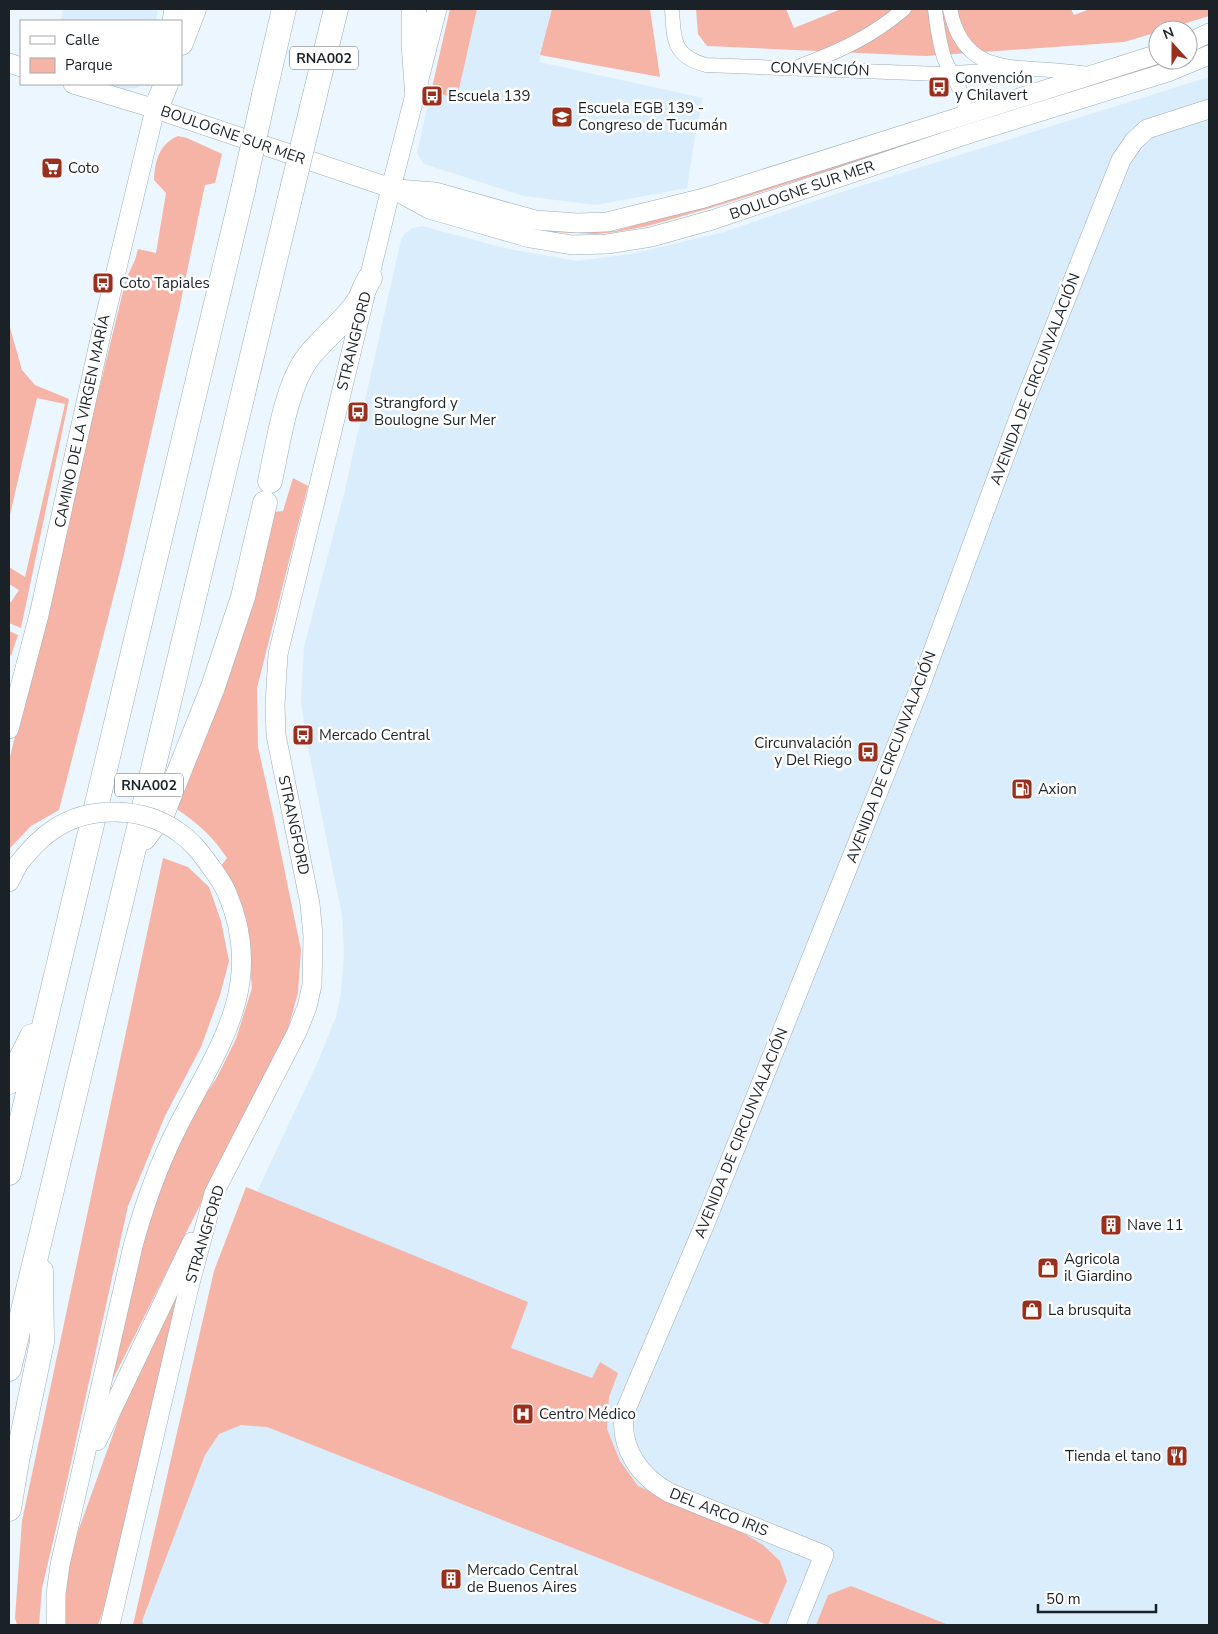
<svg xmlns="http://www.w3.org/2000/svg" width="1218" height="1634" viewBox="0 0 1218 1634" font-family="'Nunito Sans',sans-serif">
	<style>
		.built { fill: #d9edfc }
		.green { fill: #f6b4a7 }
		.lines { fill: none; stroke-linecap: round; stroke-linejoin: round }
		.street-casing { stroke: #9cadb9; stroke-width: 15 }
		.secondary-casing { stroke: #9cadb9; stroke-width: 20 }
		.highway-casing { stroke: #9cadb9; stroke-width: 25 }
		.street { stroke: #fff; stroke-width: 14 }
		.secondary { stroke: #fff; stroke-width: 19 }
		.highway { stroke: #fff; stroke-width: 24 }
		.secondary-bridge-casing { stroke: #9cadb9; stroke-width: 20; stroke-linecap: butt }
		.highway-bridge-casing { stroke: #9cadb9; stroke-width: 25; stroke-linecap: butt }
		.secondary-bridge { stroke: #fff; stroke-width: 19 }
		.highway-bridge { stroke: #fff; stroke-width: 24 }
		.labels { text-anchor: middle; stroke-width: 5; stroke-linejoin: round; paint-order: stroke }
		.shield { fill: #fff; stroke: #5f6468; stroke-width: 1 }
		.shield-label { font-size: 14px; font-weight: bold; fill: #1b2227 }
		.street-label { font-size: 15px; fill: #1b2227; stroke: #fff }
		.poi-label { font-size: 15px; fill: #1b2227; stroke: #fff; text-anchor: start }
	</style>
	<rect width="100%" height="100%" fill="#ebf6fe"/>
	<!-- built -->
	<g class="built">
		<path d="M63,9h95l-2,12h-95z"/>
		<path d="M477,9h75l-13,53 164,36 -8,38 -8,52 -91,17 -72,-9 -100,-32 -7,-11 14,-61 26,5z"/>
		<path d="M1209,77v1548h-260l-98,-39 -23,9 -12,30h-683l16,-51 105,-376 62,-132 20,-49 5,-25 3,-38 -2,-39 -34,-167 -7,-46 3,-55 41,-157 56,-250 4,-7 8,-5 9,-2 86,23 69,12 54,-7 93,-22 114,-39z"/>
		<path d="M106,84h39l-9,4 -12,1z"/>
	</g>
	<!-- green -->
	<g class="green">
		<path d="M450,9h27l-20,89 -26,-6z"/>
		<path d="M552,9h98l10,68 -120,-22z"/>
		<path d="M696,9h90l8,19 47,-19h230l3,6 16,-6h119v7l-45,14h-6v2l-34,10 -198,14 -219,-10 -9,-12z"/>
		<path d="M1163,60h17l-463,146 -69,20 -32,6 -19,2 -45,-2 -116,-28 141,28 38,-1 100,-29z"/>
		<path d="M178,136l9,2 35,16 -7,29 -10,2 -26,125 -57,253 -63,247 -28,16 -22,23v-88l117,-482 9,-19 3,-11 18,4 10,-60 -12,-13c1,-19 5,-36 24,-44z"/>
		<path d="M9,324l13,46 13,15 34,14 -48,229 -12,-5v-22l2,1 8,-12 -10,-6v-17l16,10 40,-173 -28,-6 -28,121z"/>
		<path d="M293,478l15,8 -51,202 1,59 15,67 28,136 -3,43 -13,46 -31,58 -148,296 45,-189 33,-78 32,-47 20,-40 16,-51 -3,-30 -29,-91 7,-9c-17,-25 -31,-36 -56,-53l101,-293 11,-1z"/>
		<path d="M9,631l9,4 -7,21 -2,-2z"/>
		<path d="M163,858l25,9 21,20 12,34 8,40 -9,34 -19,52 -36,69 -37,90 -65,293 -21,89 -3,37h-22l-2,-7 7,-97z"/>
		<path d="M246,1187l282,115 -17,46 81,30 8,-16 18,11 -9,24 -2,32 13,32 18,25 107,48 18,11 17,16 7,20 -19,44 -501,-198 -26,-2 -22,9 -14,21 -63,166 2,4h-11l81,-354z"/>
		<path d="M196,1244l-92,364 -6,17h-36l5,-63 66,-183z"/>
		<path d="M851,1586l98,39h-133l12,-30z"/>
	</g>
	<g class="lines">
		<!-- street casing -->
		<g class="street-casing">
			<g id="street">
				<path d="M672,9c2,30 0,47 34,56l234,9 76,-5"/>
				<path d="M935,9c2,17 4,35 10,51 8,18 21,34 20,55"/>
				<path d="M950,9c12,59 50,58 100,61 13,1 25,2 38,4"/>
				<path d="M800,66c40,-15 71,-29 104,-57"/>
			</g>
		</g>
		<!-- secondary casing -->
		<g class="secondary-casing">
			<g id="secondary">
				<path d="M172,21l2,-12"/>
				<path d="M1188,43l21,-10"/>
				<path d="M9,63l12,4"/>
				<path d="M73,84l83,25 235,79 38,21 101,29 42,7 35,-1 44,-7 61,-17 259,-87 197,-61 41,-17"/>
				<path d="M397,189l38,3 100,28 42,3 30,-1 97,-24 454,-144"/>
				<path d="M9,729l30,-114 63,-285 56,-233"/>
				<path d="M9,882l10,-19"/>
				<path d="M97,1441l95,-199"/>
				<path d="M56,1625v-31l4,-29 73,-319c11,-41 25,-80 44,-118 40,-79 90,-143 50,-235 -4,-9 -10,-18 -16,-26"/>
				<path d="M110,1625l79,-338 25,-94 83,-161 10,-25 5,-22 1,-50 -3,-31 -34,-169 -1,-30 3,-51 113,-466 46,-179"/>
				<path d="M796,1625l28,-70 -154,-62c-30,-16 -50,-44 -46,-79l80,-188 176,-439 38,-95 106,-288 97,-244 13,-19 13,-12 62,-20"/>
			</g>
		</g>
		<!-- highway casing -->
		<g class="highway-casing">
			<g id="highway">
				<path d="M414,9v41l3,41"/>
				<path d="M181,43l13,-34"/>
				<path d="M264,95l20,-86"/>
				<path d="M312,107l24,-98"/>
				<path d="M156,109l10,-25"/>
				<path d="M270,481c8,-36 15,-90 36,-121 16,-22 40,-38 54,-61 3,-7 6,-15 10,-21"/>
				<path d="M144,838l19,-26 50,-125 30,-90 22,-94"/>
				<path d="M9,1082l23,-46"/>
				<path d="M9,1173l234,-983"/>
				<path d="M9,1369l280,-1167"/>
				<path d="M9,1509l8,-48 25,-119 -1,-71"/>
			</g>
		</g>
		<!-- street -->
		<use href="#street" class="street"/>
		<!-- secondary -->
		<use href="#secondary" class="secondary"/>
		<!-- highway -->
		<use href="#highway" class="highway"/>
		<!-- secondary-bridge casing -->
		<g class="secondary-bridge-casing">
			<path id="secondary-bridge" d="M19,863c11,-13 21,-25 35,-34 36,-24 89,-22 123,2 15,10 24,22 34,36"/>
		</g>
		<!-- highway-bridge casing -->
		<g class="highway-bridge-casing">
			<g id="highway-bridge">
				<path d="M243,190l21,-95"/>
				<path d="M289,202l23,-95"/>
			</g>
		</g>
		<!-- secondary-bridge -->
		<use href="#secondary-bridge" class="secondary-bridge"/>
		<!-- highway-bridge -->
		<use href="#highway-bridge" class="highway-bridge"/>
	</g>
	<!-- icons -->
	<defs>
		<g id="bus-square" transform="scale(1.125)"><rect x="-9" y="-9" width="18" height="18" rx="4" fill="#99301e" stroke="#fff"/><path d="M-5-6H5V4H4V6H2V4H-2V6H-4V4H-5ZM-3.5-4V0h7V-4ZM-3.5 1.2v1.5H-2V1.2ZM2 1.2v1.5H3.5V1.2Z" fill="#fff"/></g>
		<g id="school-square" transform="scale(1.125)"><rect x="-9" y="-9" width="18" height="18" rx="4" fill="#99301e" stroke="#fff"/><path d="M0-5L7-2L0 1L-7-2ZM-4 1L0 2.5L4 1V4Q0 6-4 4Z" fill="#fff"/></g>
		<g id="supermarket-square" transform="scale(1.125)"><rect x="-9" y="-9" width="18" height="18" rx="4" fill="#99301e" stroke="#fff"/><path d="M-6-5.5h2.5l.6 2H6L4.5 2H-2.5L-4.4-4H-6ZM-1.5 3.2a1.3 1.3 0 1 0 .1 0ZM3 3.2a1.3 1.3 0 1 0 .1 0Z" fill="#fff"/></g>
		<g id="fuel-square" transform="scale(1.125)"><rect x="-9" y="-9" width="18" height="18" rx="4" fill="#99301e" stroke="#fff"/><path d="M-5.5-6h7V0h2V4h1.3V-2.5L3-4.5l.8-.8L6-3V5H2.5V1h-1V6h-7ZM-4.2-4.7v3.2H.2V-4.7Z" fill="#fff"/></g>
		<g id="building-square" transform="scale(1.125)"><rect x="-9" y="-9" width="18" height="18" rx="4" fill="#99301e" stroke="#fff"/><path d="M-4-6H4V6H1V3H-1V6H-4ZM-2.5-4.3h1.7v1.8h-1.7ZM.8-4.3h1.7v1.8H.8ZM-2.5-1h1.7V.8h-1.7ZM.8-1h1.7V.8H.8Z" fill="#fff"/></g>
		<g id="shop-square" transform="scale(1.125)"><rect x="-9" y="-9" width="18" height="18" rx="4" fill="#99301e" stroke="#fff"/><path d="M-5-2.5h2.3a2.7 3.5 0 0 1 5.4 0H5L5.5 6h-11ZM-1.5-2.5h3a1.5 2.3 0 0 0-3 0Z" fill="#fff"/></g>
		<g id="hospital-square" transform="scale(1.125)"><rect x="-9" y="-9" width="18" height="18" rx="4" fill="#99301e" stroke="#fff"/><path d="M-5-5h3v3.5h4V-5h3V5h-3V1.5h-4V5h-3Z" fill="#fff"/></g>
		<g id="restaurant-square" transform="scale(1.125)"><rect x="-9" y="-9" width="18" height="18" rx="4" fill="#99301e" stroke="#fff"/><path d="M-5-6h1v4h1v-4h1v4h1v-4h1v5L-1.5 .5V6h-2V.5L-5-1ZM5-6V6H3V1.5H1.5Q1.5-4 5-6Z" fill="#fff"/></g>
	</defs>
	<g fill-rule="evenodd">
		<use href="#bus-square" x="939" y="87"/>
		<use href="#bus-square" x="432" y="96"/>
		<use href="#school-square" x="562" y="117"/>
		<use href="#supermarket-square" x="52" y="168"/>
		<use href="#bus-square" x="103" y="283"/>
		<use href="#bus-square" x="358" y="412"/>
		<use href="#bus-square" x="303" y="735"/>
		<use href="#bus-square" x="868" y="752"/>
		<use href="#fuel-square" x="1022" y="789"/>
		<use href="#building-square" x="1111" y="1225"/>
		<use href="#shop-square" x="1048" y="1268"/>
		<use href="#shop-square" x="1032" y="1310"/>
		<use href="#hospital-square" x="523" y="1414"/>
		<use href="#restaurant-square" x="1177" y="1456"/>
		<use href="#building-square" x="451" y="1579"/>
	</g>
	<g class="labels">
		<!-- shield labels -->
		<g class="shield">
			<rect x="290" y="46.5" width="68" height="23" rx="4"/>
			<rect x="115" y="773.5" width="68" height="23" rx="4"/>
		</g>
		<g class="shield-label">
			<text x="324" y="63">RNA002</text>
			<text x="149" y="790">RNA002</text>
		</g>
		<!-- street labels -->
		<g class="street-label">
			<text transform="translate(820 69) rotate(2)" y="5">CONVENCIÓN</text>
			<text transform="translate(233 135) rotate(19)" y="5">BOULOGNE SUR MER</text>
			<text transform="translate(802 190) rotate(-19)" y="5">BOULOGNE SUR MER</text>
			<text transform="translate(354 341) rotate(-76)" y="5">STRANGFORD</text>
			<text transform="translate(1035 379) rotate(-69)" y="5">AVENIDA DE CIRCUNVALACIÓN</text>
			<text transform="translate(82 421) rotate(-78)" y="5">CAMINO DE LA VIRGEN MARÍA</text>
			<text transform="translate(891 757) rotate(-69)" y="5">AVENIDA DE CIRCUNVALACIÓN</text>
			<text transform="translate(294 825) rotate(78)" y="5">STRANGFORD</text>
			<text transform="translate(741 1133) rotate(-68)" y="5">AVENIDA DE CIRCUNVALACIÓN</text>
			<text transform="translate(205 1234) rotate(-73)" y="5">STRANGFORD</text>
			<text transform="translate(719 1512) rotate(22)" y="5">DEL ARCO IRIS</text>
		</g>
		<!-- poi labels -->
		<g class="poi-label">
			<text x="955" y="83">Convención<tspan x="955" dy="17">y Chilavert</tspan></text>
			<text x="448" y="101">Escuela 139</text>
			<text x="578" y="113">Escuela EGB 139 -<tspan x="578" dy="17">Congreso de Tucumán</tspan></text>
			<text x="68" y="173">Coto</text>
			<text x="119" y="288">Coto Tapiales</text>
			<text x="374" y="408">Strangford y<tspan x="374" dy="17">Boulogne Sur Mer</tspan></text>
			<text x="319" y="740">Mercado Central</text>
			<text x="852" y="748" text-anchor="end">Circunvalación<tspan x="852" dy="17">y Del Riego</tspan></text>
			<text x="1038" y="794">Axion</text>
			<text x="1127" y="1230">Nave 11</text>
			<text x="1064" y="1264">Agricola<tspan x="1064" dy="17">il Giardino</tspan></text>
			<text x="1048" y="1315">La brusquita</text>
			<text x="539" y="1419">Centro Médico</text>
			<text x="1161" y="1461" text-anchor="end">Tienda el tano</text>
			<text x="467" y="1575">Mercado Central<tspan x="467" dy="17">de Buenos Aires</tspan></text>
		</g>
	</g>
	<!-- border -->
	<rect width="1218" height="1634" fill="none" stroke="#1b2227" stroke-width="20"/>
	<!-- legend -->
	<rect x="20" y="20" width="162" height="65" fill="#ffffff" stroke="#a4a7a9"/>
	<rect x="30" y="36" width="25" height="8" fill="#ffffff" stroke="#a4a7a9"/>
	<text x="65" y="45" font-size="15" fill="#1b2227">Calle</text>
	<rect x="30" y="58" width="25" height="15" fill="#f6b4a7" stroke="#a4a7a9"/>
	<text x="65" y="70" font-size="15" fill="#1b2227">Parque</text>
	<!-- north arrow -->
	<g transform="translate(1173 45) rotate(339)"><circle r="24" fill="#ffffff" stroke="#a4a7a9"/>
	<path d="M0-4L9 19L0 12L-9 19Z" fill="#99301e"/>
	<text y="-8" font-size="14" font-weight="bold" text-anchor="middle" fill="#1b2227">N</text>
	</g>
	<!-- scale -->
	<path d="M1038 1604v8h118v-8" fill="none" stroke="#1b2227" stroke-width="2.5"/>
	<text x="1046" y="1604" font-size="15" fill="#1b2227" stroke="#ffffff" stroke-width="4" paint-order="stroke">50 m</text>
</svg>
